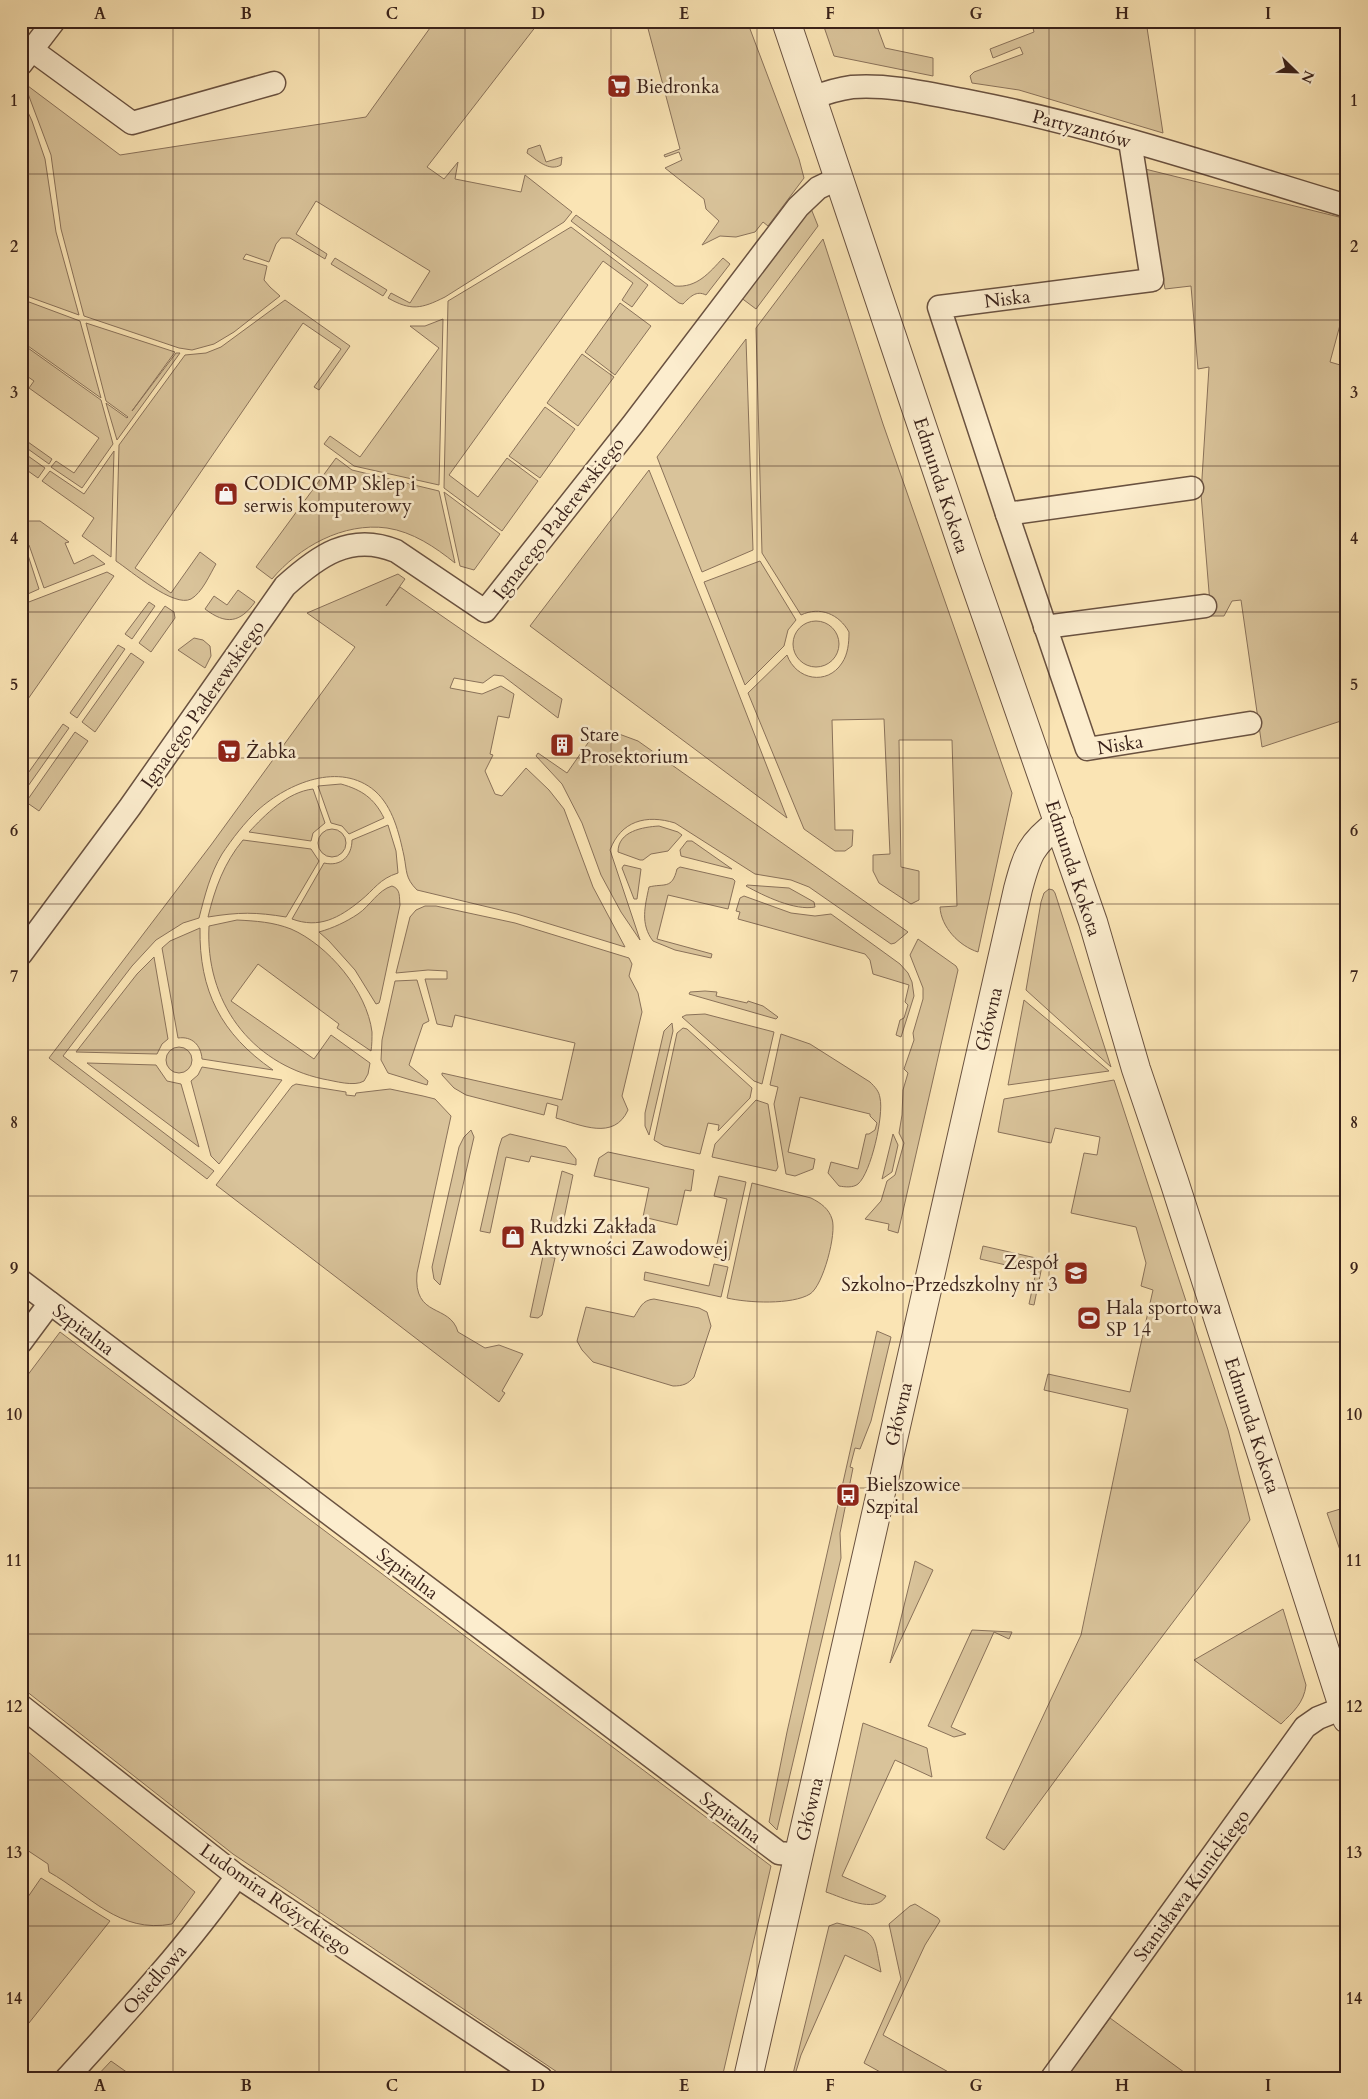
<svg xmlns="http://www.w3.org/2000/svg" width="1368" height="2099" viewBox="0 0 1368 2099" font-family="Cardo,serif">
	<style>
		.green { fill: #d9c39a; stroke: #8a725a }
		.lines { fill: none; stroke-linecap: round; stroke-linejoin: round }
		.minor-casing { stroke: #6a5240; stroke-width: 25 }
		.tertiary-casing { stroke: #6a5240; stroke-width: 30 }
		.minor { stroke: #fcedce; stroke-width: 22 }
		.tertiary { stroke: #fcedce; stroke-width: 28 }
		.grid { fill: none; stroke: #3a221a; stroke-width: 1; stroke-opacity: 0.55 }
		.labels { text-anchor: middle; stroke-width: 5; stroke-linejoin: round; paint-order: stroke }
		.poi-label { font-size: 19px; fill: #3a221a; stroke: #fcedce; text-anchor: start }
		.street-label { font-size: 19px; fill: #3a221a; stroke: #fcedce }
		.neatline { fill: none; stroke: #3a221a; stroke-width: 2 }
		.grid-label { font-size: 16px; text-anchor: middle; font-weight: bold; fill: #3a221a }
	</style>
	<rect width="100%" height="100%" fill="#fae4b4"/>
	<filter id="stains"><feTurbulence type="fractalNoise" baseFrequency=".004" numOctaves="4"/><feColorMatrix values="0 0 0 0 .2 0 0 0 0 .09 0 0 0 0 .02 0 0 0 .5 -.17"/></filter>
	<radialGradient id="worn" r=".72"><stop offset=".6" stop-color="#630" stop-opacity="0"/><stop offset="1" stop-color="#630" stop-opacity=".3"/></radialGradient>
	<!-- green -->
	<g class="green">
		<path d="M435,21h105l-113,146 17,12 14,-17 -3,17 66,13 4,-17 47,37 -8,10 -119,75c-24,12 -34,14 -57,1l3,-5 19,10 20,-32 -114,-70 -20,33 31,20 -2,5 -35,-21h-9l-5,6 -7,18 -23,-8 -3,5 24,7 -3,14 6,7 10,9 -46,36 -20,12 -22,6 -13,-2 -95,-32 -23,-87 -10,-74 -27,-72 96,72 246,-38z"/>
		<path d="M646,21h101l52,138 5,19 -36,48 -5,-4 -8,10 -19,5 -16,-1 -18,9 17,-24 -13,-12 -2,-10 -39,-31 17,-8 -3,-8 -14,5 -1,-2 16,-6z"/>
		<path d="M822,21h53l10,27 48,10v18l-99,-20z"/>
		<path d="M1031,21h115l17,112 -144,-43 -47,-7 -2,-7 4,-4 49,-18 -3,-7 -27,11 -3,-9 44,-17z"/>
		<path d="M21,97l11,24 13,38 11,73 23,83 -58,-21z"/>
		<path d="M540,145l6,17 16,-5 -1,8c-12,7 -24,-5 -34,-12l1,-4z"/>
		<path d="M1145,169l202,50v80l-17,63 17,5v352l-85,28 -21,-147 -9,1 -8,15h-13l-10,-122 8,-127 -11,2 -7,-83 -26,3z"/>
		<path d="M810,206l8,20 -62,83 -16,-12z"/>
		<path d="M576,215l99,71c22,2 34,-13 48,-28l7,6 -24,31c-10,-5 -16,2 -23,9l-4,-1 -108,-82z"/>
		<path d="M571,227l77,58 -16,22 -10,-7 11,-17 -30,-22 -154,214 29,22 29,-39 31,23 -36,50 -58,-43 4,-187z"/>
		<path d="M823,239l60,185 129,369 -34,159c-19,-6 -37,-25 -38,-45l17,-1 -5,-166h-53l2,127 18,4v29l-8,4 -32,-21 -6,-12v-16l17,-1 -6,-135 -52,1 3,110h18l-1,16 -7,5h-10l-31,-22 -56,-136 39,-38c9,25 40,31 55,8 6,-9 7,-20 7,-31 -10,-18 -29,-26 -48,-17l-39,-62 -6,-225z"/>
		<path d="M335,258l52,32 -4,6 -52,-32z"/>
		<path d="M21,299l59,22 21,77 -80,-57z"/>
		<path d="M285,300l65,46 -31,44 -5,-3 27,-38 -38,-26 -168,245 36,25 29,-41 16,12c-6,10 -14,29 -25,35 -17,9 -60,-28 -75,-38l3,-116 66,-90 21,-2 15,-6z"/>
		<path d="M620,303l31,23 -36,49 -30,-23z"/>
		<path d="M443,319l-4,166 -85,-19 -30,-22 6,-8 30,21 79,-109 -29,-22h15z"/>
		<path d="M86,323l89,29 -43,59 44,-58h4l-63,87 -11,-37 21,15 1,-1 -22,-16z"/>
		<path d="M746,339l7,211 -51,22 -45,-115z"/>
		<path d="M21,343l80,57 12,44 -31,44 -31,-21 5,-6 18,12 25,-35 -70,-50 5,-7 -13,-9z"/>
		<path d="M582,354l32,23 -36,49 -31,-23z"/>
		<path d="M545,407l30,22 -35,49 -31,-22z"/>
		<path d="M21,437l31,22 -3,5 -28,-20z"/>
		<path d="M21,451l24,17 -7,10 -17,-12z"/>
		<path d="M114,451l-3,106 -29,-21 12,-18 -52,-37 8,-10 34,23z"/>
		<path d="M336,458l16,12 87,21 16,72c-20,-16 -42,-31 -68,-35 -44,-6 -88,19 -115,51l-16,-12z"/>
		<path d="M649,470l66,163 72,185 -257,-192z"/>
		<path d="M444,492l56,42 -26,36 -14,-4z"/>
		<path d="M21,521h19l29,21 -4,1 9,21 19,-9 12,9 -61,24 -15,-43 -8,-6z"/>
		<path d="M21,546l5,3 13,40 -18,8z"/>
		<path d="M760,561l36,59 -8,10 -4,16 -39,39 -41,-103z"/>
		<path d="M107,572l7,4 -93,133v-104z"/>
		<path d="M398,574l7,5 -19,27 14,-19 162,112 -4,19 -55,-42 -9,-1 -11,8 -29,-5 -4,10 32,6 19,-8 13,8 -5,24 -11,-2 -8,38 3,1 -8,16 10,23 7,2 24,-28 23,22 15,19 29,78 32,60 -108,-33 -100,-24c-12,-12 -10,-19 -13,-34 -5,-23 -11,-49 -29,-65 -35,-30 -87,-8 -117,19 -13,12 -26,29 -36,44 -12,20 -17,41 -23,64l-16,5 -27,17 -24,26 -69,90 151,115 -7,8 -158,-121 162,-213 144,-198 -48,-34z"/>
		<path d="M238,590l17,12c-15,21 -29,23 -50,7l9,-13 13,9z"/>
		<path d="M149,602l6,4 -23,33 -7,-5z"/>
		<path d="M165,606l9,6 1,6 -24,34 -12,-9z"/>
		<circle cx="816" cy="644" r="23"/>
		<path d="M194,638l9,2 7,6 1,10 -6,12 -27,-18z"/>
		<path d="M118,645l7,4 -48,69 -7,-5z"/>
		<path d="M131,653l13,9 -49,70 -13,-10z"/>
		<path d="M63,724l6,4 -48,68v-13z"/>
		<path d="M75,732l13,9 -49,70 -13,-9z"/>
		<path d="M619,734l19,7 270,191 -13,11 -4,1 -82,-57 -18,-7 -36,-6 -80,-51c-29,-9 -54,-2 -65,27l30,90 -19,-28 -20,-37 -19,-52 -20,-39 -26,-28 2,-3 29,20 23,-33z"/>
		<path d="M341,784c21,6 33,14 43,34l-35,16 -7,-8 -11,-3 -13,-37z"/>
		<path d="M313,789l12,34 -12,10 -2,8 -62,-9c16,-17 38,-40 64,-43z"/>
		<path d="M388,825l8,26 2,22c-19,6 -23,16 -38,28 -21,17 -41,28 -68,18l32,-56c17,4 28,-7 28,-23z"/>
		<path d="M659,826l19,6 4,3 -14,16 -17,3 -8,6h-3l-22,-8c0,-21 25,-25 41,-26z"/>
		<circle cx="332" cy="843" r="14"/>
		<path d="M243,840l68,9 8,12 -33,56c-30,-5 -47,-5 -78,0 7,-29 16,-54 35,-77z"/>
		<path d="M687,841h5l40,28 -51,-13 -1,-6z"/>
		<path d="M624,865l17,4 -4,30h-3l-12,-31z"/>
		<path d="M680,867l53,12 2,2 -7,28 -60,-14 -11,44 55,15 -1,4 -36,-8 -22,-9c-13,-17 -8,-35 -4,-54 15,-4 23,3 28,-18z"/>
		<path d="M747,885l42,3 25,14 1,5c-20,4 -51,-11 -69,-21z"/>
		<path d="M392,886c9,3 7,11 8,19l-20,95 -1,3 -3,1 -21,-34 -26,-29 -10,-9c14,-4 27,-10 39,-18 12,-8 20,-24 34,-28z"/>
		<path d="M1049,889l4,1 2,3 56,174 -85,-77 15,-88 3,-9z"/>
		<path d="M744,896l47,17 24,3 16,-2 69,50 8,9 4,9 2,14 -13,41 -5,-2 4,-15 4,-2 4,-13 -3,-3 4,-17 -36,-11 -3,-14 -5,-6 -127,-35 2,-7 -4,-1 4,-13z"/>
		<path d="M425,906h11l79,17 114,35 3,6 -3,12 9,17 4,19 -20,84 6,14c-14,31 -47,15 -72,8l2,-12 -11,-3 -3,12 -78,-20 -12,-7 -12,-13v-2l120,27 13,-57 -120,-28 -3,12 -15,-3 -12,-45h22v-8l-19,-1 -32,3 14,-56 6,-7z"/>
		<path d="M237,920c19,1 36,2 54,9 37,16 76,62 81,103 0,6 0,13 -1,19l-34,-23 2,-4 -81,-60 -27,37 83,58 17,-24 39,28 -2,11 -4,7c-10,6 -29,0 -41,-2 -73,-16 -118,-78 -114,-153z"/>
		<path d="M200,928c-1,63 21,106 73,142l-71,-11c-1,-14 -10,-23 -24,-21l-16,-90 8,-7z"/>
		<path d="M918,939l38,27 2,4 -60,263 -10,-3 1,-6 -24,-5 16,-18 6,-20 8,-6 9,-32 -5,-10 3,-18 1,-25 5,-17 -4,-4 10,-29 -1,-7 10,-34v-11l-13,-33z"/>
		<path d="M154,957l14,82 -6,5 -5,10 -81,-2 61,-78z"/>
		<path d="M417,980l12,41 -6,3 -14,41 19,16 -1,4 -39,-12 -7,-13 1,-20 13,-59z"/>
		<path d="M705,991l12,1 -1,4 31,7 1,-2 15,5 15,11 -2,2 -87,-25 1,-2z"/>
		<path d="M1024,1000l85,71 -101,14z"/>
		<path d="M705,1014l69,18 -12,52 -8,-3 -72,-64 4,-2z"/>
		<path d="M672,1023l1,8 -24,104 -4,-9v-13l19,-82z"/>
		<path d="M683,1028l4,1 65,59 -2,10 -32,33 1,-6 -11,-2 -8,31 -36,-8 -10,-6 23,-107z"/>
		<path d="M781,1034l29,10 60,38c5,5 9,9 10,16 4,17 -9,75 -22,86 -5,4 -13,3 -19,2l-11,-13 3,-11 27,7 8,-35h3l6,-4 2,-7 -7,-7v-2l-70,-17 -12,55 27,7 -2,10 -18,7 -9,-2 -12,-70 4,-17 -8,-2z"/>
		<circle cx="179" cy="1060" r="13"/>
		<path d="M87,1063l69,2 11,16 14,3 18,63z"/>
		<path d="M202,1067l80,13 -63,84 -8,-8 -20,-75 7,-6z"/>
		<path d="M1114,1080l114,350 22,90 -132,175 -114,155 -18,-12 95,-203 47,-226 -84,-19 4,-16 82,18 23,-102 -12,-4 5,-23 -10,-36 -65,-14 13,-60 13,2 3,-18 -45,-9 -4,15 -53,-11 6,-33z"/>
		<path d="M296,1084l50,8v3l9,1 1,-3 34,-4 33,7 12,3 16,17 -34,157c-4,46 33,30 41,59l27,16 14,-3 24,9 -21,37 3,2 -6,9 -283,-217 76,-99z"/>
		<path d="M756,1100l12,4 10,63 -2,4 -64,-14 3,-13z"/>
		<path d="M471,1130l3,7 -34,148 -6,-6 -2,-12 27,-120 5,-10z"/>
		<path d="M510,1134l56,13 10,12v6l-45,-9 -2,6 -23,-5 -16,76 -10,-2 19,-84 3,-9z"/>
		<path d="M893,1134l5,11 -6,27 -10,7z"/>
		<path d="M608,1152l86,18 -3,21 -6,-1 -8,35 -34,-8 6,-29 -55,-12 5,-18z"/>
		<path d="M562,1171l11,4 -12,58h-2v-6l-9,-2z"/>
		<path d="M719,1176l27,6 -17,78 -15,-3 13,-58 -13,-3z"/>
		<path d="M752,1183l59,15c10,5 18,11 21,21 5,14 -9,67 -22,75 -18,11 -62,9 -83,4z"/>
		<path d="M983,1246l53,12 4,2 1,11 -7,34 -5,-1 7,-32 -56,-13z"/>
		<path d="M543,1256l12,2 -13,57 -4,3 -8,-1z"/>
		<path d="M714,1264l14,3 -7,30 -77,-17 1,-8 64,14z"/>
		<path d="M654,1299l45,9 8,4 4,14 -17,51c-6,7 -11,9 -21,9l-80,-24 -11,-12 -5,-9 9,-34 48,10c6,-9 8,-17 20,-18z"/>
		<path d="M877,1331l14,6 -20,84 -11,28 -5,-1 -5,19 3,1 -13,65 1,25 -64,272 -8,-8 18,-90z"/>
		<path d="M60,1332l711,534 -49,212h-156l-333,-224 -212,-167v-303z"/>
		<path d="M1347,1507v63l-20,-57z"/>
		<path d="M915,1561l18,9 -43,93z"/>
		<path d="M1283,1609l23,76c-2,18 -13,27 -25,39l-87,-64z"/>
		<path d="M972,1630l40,2 -3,7 -15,-7 -43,95 15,7 -12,3 -26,-11z"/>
		<path d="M863,1723l64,25 5,29 -37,-17 -53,116 44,20c-11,19 -44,1 -60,-4z"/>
		<path d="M27,1751l168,141 -23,32c-53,10 -82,-29 -123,-52l-1,-8 -27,-18v-83l7,4z"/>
		<path d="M41,1878l69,43 -89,112v-126z"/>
		<path d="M915,1904l23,14 2,3 -15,24 -42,90 76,43h-68l-27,-15 37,-84 -12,-55 21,-18z"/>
		<path d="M837,1923c41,10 36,9 44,49l-36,-17 -44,100 -7,23h-2l37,-152z"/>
		<path d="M1110,2018l82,60h-126z"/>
		<path d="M111,2061l24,17h-40z"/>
	</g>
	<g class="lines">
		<!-- minor casing -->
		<g class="minor-casing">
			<g id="minor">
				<path d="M32,50l100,73 142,-40"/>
				<path d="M21,64l33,-43"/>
				<path d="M812,98c13,-5 25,-9 40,-11 38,-3 78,7 116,14 128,25 253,67 379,105"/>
				<path d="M1130,141l22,139 -213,27 68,207 80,235 163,-26"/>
				<path d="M1007,514l185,-26"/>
				<path d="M1045,627l160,-21"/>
				<path d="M21,954l109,-147 155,-221c32,-29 65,-54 111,-35l89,60 148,-187 165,-217 20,-19 21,-10"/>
				<path d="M21,1281l758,572 20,2"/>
				<path d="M21,1342l29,-39"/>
				<path d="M21,1706l216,170 304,202"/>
				<path d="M67,2078c59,-65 119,-130 170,-202"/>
				<path d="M1052,2078l253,-351 13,-9 25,-10"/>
			</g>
		</g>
		<!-- tertiary casing -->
		<g class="tertiary-casing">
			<g id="tertiary">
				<path d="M786,21l182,542 125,359 43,147 38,112 173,538"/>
				<path d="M748,2078l270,-1189c9,-33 12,-45 41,-66"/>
			</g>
		</g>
		<!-- minor -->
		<use href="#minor" class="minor"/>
		<!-- tertiary -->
		<use href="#tertiary" class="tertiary"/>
	</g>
	<!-- grid -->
	<path class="grid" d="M173,21v2057M319,21v2057M465,21v2057M611,21v2057M757,21v2057M903,21v2057M1049,21v2057M1195,21v2057M21,174h1326M21,320h1326M21,466h1326M21,612h1326M21,758h1326M21,904h1326M21,1050h1326M21,1196h1326M21,1342h1326M21,1488h1326M21,1634h1326M21,1780h1326M21,1926h1326"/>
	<!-- icons -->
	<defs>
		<g id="supermarket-square" transform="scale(1.25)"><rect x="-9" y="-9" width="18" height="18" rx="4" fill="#8f2418" stroke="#fcedce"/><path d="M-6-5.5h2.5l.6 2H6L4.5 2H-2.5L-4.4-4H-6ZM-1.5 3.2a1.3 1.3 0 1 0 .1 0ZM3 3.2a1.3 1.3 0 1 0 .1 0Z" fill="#fff"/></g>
		<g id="shop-square" transform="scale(1.25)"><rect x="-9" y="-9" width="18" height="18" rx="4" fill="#8f2418" stroke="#fcedce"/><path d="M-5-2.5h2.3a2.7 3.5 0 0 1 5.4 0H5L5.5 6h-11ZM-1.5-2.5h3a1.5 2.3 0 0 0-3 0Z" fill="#fff"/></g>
		<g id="building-square" transform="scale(1.25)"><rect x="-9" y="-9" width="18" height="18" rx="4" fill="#8f2418" stroke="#fcedce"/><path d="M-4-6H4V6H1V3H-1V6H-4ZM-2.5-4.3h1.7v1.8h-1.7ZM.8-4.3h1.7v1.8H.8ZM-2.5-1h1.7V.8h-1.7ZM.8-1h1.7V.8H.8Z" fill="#fff"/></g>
		<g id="school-square" transform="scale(1.25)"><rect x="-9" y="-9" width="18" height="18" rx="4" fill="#8f2418" stroke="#fcedce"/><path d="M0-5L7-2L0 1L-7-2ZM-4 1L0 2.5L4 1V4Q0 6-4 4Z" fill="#fff"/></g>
		<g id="stadium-square" transform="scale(1.25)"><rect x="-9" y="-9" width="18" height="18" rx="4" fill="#8f2418" stroke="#fcedce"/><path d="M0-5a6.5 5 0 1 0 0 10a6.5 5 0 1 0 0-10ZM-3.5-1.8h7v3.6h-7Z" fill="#fff"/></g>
		<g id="bus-square" transform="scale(1.25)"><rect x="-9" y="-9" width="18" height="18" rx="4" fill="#8f2418" stroke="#fcedce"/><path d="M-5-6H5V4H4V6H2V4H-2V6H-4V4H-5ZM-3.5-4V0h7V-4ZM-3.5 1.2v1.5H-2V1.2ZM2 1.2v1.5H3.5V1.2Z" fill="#fff"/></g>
	</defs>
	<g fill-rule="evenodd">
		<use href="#supermarket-square" x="619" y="86"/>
		<use href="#shop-square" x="226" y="494"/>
		<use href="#building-square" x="562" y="745"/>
		<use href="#supermarket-square" x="229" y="751"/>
		<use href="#shop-square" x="513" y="1237"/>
		<use href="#school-square" x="1076" y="1273"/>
		<use href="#stadium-square" x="1089" y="1318"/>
		<use href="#bus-square" x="848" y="1495"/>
	</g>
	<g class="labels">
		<!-- poi labels -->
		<g class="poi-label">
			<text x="636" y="93">Biedronka</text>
			<text x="244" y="490">CODICOMP Sklep i<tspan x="244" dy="22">serwis komputerowy</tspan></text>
			<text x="580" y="741">Stare<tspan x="580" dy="22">Prosektorium</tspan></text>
			<text x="246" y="758">Żabka</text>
			<text x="530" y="1233">Rudzki Zakłada<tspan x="530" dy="22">Aktywności Zawodowej</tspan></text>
			<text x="1058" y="1269" text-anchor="end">Zespół<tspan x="1058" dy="22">Szkolno-Przedszkolny nr 3</tspan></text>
			<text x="1106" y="1314">Hala sportowa<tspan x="1106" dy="22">SP 14</tspan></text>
			<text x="866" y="1491">Bielszowice<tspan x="866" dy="22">Szpital</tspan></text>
		</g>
		<!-- street labels -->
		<g class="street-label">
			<text transform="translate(1082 128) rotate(15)" y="7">Partyzantów</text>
			<text transform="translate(1007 298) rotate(-7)" y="7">Niska</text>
			<text transform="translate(942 485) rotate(72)" y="7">Edmunda Kokota</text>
			<text transform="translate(558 518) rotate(-52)" y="7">Ignacego Paderewskiego</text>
			<text transform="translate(202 704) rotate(-55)" y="7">Ignacego Paderewskiego</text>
			<text transform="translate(1120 744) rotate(-9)" y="7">Niska</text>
			<text transform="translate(1074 868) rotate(72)" y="7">Edmunda Kokota</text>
			<text transform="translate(988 1019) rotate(-77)" y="7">Główna</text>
			<text transform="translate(84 1329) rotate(37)" y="7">Szpitalna</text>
			<text transform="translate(898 1414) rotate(-77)" y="7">Główna</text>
			<text transform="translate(1253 1425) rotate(72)" y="7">Edmunda Kokota</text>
			<text transform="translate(408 1573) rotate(37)" y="7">Szpitalna</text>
			<text transform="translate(809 1809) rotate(-77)" y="7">Główna</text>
			<text transform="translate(731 1817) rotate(37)" y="7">Szpitalna</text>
			<text transform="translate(1191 1885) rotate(-54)" y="7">Stanisława Kunickiego</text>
			<text transform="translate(276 1899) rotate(35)" y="7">Ludomira Różyckiego</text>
			<text transform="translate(154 1979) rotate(-49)" y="7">Osiedlowa</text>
		</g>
	</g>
	<!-- margin -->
	<rect width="1368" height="2099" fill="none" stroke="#fae4b4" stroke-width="55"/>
	<!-- north arrow -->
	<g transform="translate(1296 72) rotate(113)" stroke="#fcedce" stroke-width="4" paint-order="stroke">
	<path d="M0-4L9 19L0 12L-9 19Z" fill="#3a221a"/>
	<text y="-8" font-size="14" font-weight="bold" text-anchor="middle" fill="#3a221a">N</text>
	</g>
	<rect x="28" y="28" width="1312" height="2044" class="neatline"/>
	<g class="grid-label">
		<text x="100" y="19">A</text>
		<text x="246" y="19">B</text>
		<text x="392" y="19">C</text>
		<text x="538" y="19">D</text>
		<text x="684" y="19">E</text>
		<text x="830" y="19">F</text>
		<text x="976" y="19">G</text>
		<text x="1122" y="19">H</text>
		<text x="1268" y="19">I</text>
		<text x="14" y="106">1</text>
		<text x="1354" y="106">1</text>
		<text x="14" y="252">2</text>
		<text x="1354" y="252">2</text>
		<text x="14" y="398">3</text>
		<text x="1354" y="398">3</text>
		<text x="14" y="544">4</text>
		<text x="1354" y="544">4</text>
		<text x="14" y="690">5</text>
		<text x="1354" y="690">5</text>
		<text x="14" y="836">6</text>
		<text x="1354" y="836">6</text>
		<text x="14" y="982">7</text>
		<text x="1354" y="982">7</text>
		<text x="14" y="1128">8</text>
		<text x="1354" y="1128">8</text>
		<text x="14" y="1274">9</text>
		<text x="1354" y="1274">9</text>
		<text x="14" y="1420">10</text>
		<text x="1354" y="1420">10</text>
		<text x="14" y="1566">11</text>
		<text x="1354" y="1566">11</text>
		<text x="14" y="1712">12</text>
		<text x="1354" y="1712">12</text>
		<text x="14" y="1858">13</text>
		<text x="1354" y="1858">13</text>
		<text x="14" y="2004">14</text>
		<text x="1354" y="2004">14</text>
		<text x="100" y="2091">A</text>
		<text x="246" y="2091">B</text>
		<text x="392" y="2091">C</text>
		<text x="538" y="2091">D</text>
		<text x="684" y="2091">E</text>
		<text x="830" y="2091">F</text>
		<text x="976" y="2091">G</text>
		<text x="1122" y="2091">H</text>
		<text x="1268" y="2091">I</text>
	</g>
	<rect width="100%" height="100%" filter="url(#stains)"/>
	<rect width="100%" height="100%" fill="url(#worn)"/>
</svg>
